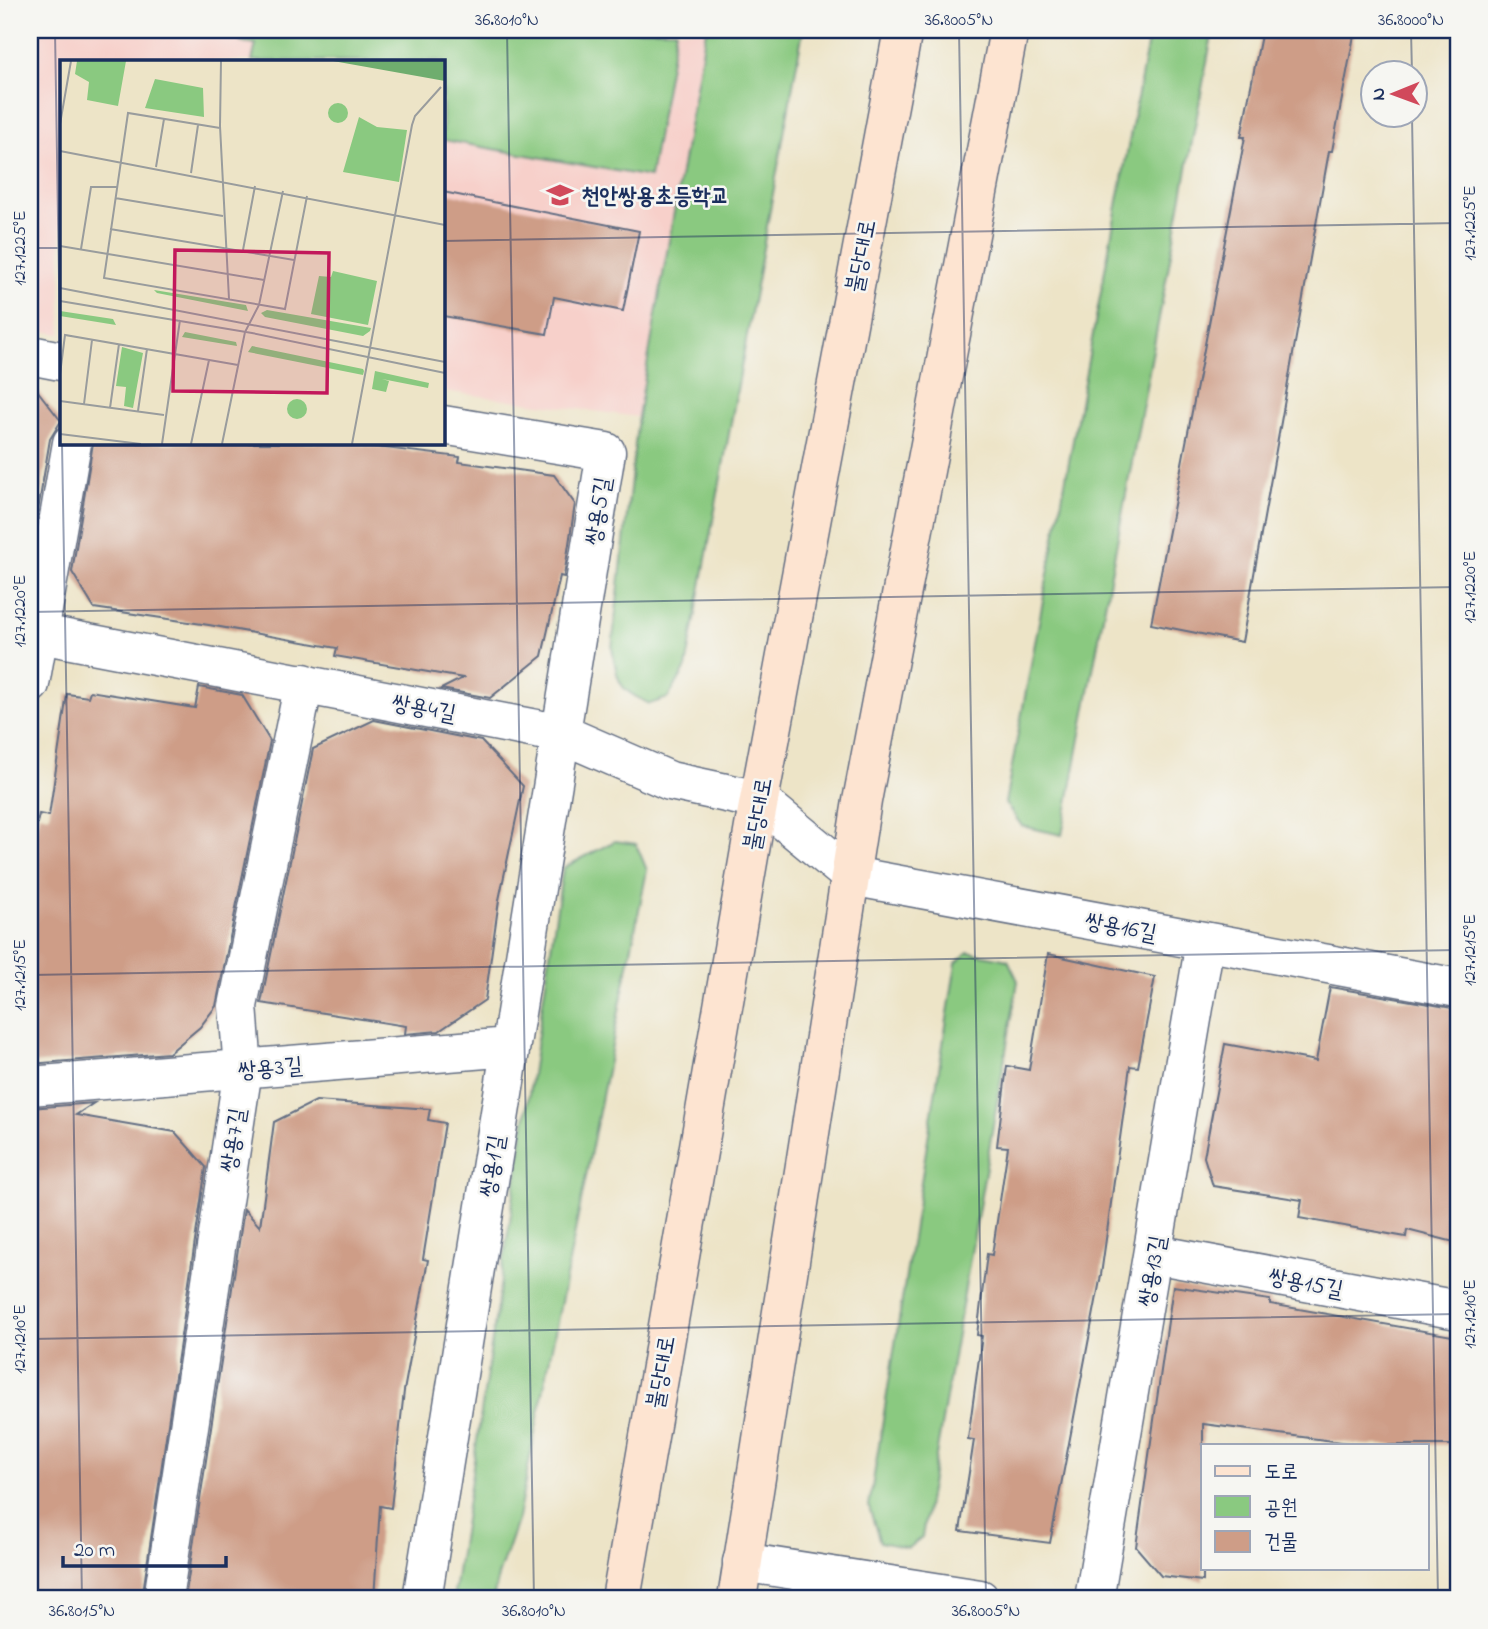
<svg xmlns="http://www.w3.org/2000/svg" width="1488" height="1629" viewBox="0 0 1488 1629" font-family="'Indie Flower','Poor Story',sans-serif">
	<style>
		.built { fill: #f7d0ca }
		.green { fill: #8ac980; stroke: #527c6f; stroke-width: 2 }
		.building { fill: #ce9d87 }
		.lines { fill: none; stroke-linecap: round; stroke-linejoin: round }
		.minor-casing { stroke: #646e83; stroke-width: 41 }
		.secondary-casing { stroke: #646e83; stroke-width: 41 }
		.minor { stroke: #fff; stroke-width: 38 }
		.secondary { stroke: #fde4d1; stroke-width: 38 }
		.ticks { fill: none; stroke: #1b2f5e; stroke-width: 2; stroke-opacity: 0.45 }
		.labels { text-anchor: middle; stroke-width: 5; stroke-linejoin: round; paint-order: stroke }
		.poi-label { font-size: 23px; font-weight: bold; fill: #1b2f5e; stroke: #f6f6f2; text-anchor: start }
		.street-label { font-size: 23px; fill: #1b2f5e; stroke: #f6f6f2 }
		.inset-road { fill: none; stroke: #999c9d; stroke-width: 2 }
		.view { fill: #c2185b; fill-opacity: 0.15; stroke: #c2185b; stroke-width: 3.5 }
		.inset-edge { fill: none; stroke: #1b2f5e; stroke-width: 3.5 }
		.neatline { fill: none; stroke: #1b2f5e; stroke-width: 2.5 }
		.ticks-label { font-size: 18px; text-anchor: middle; fill: #1b2f5e }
	</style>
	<rect width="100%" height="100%" fill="#f6f6f2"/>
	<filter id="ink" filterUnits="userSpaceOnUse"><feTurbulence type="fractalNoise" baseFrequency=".0143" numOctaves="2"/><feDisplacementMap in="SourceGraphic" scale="14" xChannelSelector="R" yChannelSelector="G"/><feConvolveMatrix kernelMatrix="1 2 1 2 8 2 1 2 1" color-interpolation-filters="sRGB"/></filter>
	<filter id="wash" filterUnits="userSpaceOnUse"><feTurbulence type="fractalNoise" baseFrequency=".00686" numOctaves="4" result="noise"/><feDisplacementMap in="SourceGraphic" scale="28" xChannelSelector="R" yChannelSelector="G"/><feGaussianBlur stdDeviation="1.57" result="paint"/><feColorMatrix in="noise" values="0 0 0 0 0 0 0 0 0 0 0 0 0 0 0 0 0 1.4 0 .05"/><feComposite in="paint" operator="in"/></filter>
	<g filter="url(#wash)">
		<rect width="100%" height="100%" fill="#ede4c7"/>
		<!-- built -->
		<path class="built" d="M30,30h676l-68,387 -195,-26v-330h-382v273l-31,-4z"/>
		<!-- green -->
		<g class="green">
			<path d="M243,30h433l-26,147 -207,-37v-79h-191l4,-17 -16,-2z"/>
			<path d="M706,30h97l-117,638 -18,30 -18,6c-34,-16 -31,-20 -38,-56l26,-231z"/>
			<path d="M1150,30h63l-151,805 -40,-9 -17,-23z"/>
			<path d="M615,841l21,3 11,26 -129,648 -20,58 -5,23h-40l110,-731z"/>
			<path d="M968,952l40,8 10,21 -96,556 -14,11 -28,-6 -11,-35 87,-544z"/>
		</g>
		<g id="blocks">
			<!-- building -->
			<g class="building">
				<path d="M1262,30h93l-23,121h-3l-87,491 -91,-18 94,-487h-4z"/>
				<path d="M443,192l196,39 -16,80 -69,-14 -7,37 -104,-18z"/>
				<path d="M30,381l31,40 -11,18 -13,77 -7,-12z"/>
				<path d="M93,443h251l116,14 -1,5 95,13 21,29 -11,73 -4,-1 -18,80 -52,42 -49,-9 22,-11 -128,-22 2,-8 -128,-23 -115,-17 -22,-36z"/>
				<path d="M199,687l43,8 28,46 -54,265 -16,21 -31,26 -139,11v-206l9,-44 10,2 18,-122 21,3 2,-6 105,17z"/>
				<path d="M374,720l107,21 42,45 -24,114 -14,100 -46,31 -34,3 1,-8 -145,-23 52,-254z"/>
				<path d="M1048,954l107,23 -17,90 -8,-1 -29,209 -51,268 -90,-12 14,-91 -6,-1 14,-103 -5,-1 10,-81 5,1 16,-108 -11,-1 10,-80 22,4z"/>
				<path d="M1330,987l128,22v234l-51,-13 -1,7 -107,-19 3,-18 -89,-14 -9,-29 21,-113 91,17z"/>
				<path d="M316,1101l114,8 -2,11 17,3 -22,136 5,1 -24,131 -13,117 -11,-2 -6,93h-189l59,-390 16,18 14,-105z"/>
				<path d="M94,1103l-18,12 99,17 31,35 -64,432h-112v-491z"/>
				<path d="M1173,1286l97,14v4l188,33v108h-94l-161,-21v157l-42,-5 -25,-29z"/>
			</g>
		</g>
	</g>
	<g filter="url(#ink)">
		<use href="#blocks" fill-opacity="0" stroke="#646e83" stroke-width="2"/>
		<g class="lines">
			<!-- minor casing -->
			<g class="minor-casing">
				<g id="minor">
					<path d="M30,355l31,6"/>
					<path d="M30,632l532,102 108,47 89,19 92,76 607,112"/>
					<path d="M30,684l42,-241"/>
					<path d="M30,1086l480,-39"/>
					<path d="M1154,1254l304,56"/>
					<path d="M742,1562l238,37"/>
					<path d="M163,1599l80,-530 -5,-63 66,-323"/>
					<path d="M422,1599l184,-1147 -163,-27"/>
					<path d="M1094,1599l111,-657"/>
				</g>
			</g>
			<!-- secondary casing -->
			<g class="secondary-casing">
				<g id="secondary">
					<path d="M621,1599l133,-772 149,-797"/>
					<path d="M737,1599l125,-798 147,-771"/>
				</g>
			</g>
			<!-- minor -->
			<use href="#minor" class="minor"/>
			<!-- secondary -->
			<use href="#secondary" class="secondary"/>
		</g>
	</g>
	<!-- ticks -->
	<path class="ticks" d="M55,30l6,375M507,30l27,1569M959,30l27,1569M1411,30l1,44M1412,116l26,1483M443,241l1015,-18M30,248h31M62,443l20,1156M30,612l1428,-25M30,975l1428,-25M30,1339l1428,-25"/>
	<!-- icons -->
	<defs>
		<g id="school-bare" transform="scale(2.1)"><path d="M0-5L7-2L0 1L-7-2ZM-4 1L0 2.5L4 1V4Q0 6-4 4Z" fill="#d1495b" stroke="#f6f6f2" stroke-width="2.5" paint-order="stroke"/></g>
	</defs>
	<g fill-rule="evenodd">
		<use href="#school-bare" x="560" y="195"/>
	</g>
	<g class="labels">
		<!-- poi labels -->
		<g class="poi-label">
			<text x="581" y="203">천안쌍용초등학교</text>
		</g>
		<!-- street labels -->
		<g class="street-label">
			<text transform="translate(860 256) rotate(-79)" y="8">불당대로</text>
			<text transform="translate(597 511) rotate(-81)" y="8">쌍용5길</text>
			<text transform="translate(424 707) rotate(11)" y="8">쌍용4길</text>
			<text transform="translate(757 814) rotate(-80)" y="8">불당대로</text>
			<text transform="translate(1121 926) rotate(11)" y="8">쌍용16길</text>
			<text transform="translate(270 1067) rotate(-5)" y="8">쌍용3길</text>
			<text transform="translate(232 1140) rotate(-81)" y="8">쌍용7길</text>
			<text transform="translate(491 1166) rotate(-81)" y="8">쌍용1길</text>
			<text transform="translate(1151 1271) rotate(-80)" y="8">쌍용13길</text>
			<text transform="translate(1306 1282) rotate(11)" y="8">쌍용15길</text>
			<text transform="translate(660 1372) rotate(-80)" y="8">불당대로</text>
		</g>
	</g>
	<!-- overview -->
	<g transform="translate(60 60)">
		<rect width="385" height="385" fill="#ede4c7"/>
		<path d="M17,1h49l-8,45 -31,-6 2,-18 -14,-8zM95,19l48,9 1,29 -59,-9zM268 53a10 10 0 1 1 20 0a10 10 0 1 1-20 0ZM299,57l18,10 30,3 -8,52 -56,-10zM273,211l44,10 -9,44 -57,-11 8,-38 12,1zM94,230l92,15 2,6 -91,-18zM207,250l104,18 -1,3 -7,5 -98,-19 -4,-4zM0,251l53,8 3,6 -56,-9zM125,272l51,10 1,4 -55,-9zM192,286l111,23 1,2 -1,4 -115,-23zM62,287l21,6 -10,55 -9,-2 2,-19 -10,-1zM315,311l54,12 -1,5 -46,-9 7,2 -3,11 -14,-3zM227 349a10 10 0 1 1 20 0a10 10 0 1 1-20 0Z" fill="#8ac980"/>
		<path d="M273,1h112v20z" fill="#6fad6e"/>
		<path class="inset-road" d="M161,1l-1,65 9,173M0,64l11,-63M160,68l-92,-15 -24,165 181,31 22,-113M0,91l385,74M96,107l8,-48M131,113l7,-48M55,138l108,18M50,169l184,31M0,186l204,34M21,189l10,-62h26M183,190l12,-64M0,228l385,74M0,241l192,32 193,40M0,314l5,-39 173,30M0,341l104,14M24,344l8,-64M50,348l9,-64M78,351l9,-62M0,374l81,10M102,384l18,-124M131,384l18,-84M162,384l23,-112 14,-27 24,-114M292,384l60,-319 3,-9 26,-29"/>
		<path class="view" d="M115,190l154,3 -2,140 -154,-2z"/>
		<rect width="385" height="385" class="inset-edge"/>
	</g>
	<!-- margin -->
	<rect width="1488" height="1629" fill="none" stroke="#f6f6f2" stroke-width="77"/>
	<!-- legend -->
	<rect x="1201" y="1444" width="228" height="126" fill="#f6f6f2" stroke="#9ea6b7" stroke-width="2"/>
	<rect x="1215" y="1466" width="35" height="10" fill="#fde4d1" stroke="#9ea6b7" stroke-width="2"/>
	<text x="1264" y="1478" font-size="21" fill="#1b2f5e">도로</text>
	<rect x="1215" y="1496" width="35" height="21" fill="#8ac980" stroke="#9ea6b7" stroke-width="2"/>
	<text x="1264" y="1514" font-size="21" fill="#1b2f5e">공원</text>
	<rect x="1215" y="1531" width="35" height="21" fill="#ce9d87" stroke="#9ea6b7" stroke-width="2"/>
	<text x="1264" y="1548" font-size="21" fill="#1b2f5e">건물</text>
	<!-- north arrow -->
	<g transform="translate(1394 94) rotate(269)"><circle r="33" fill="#f6f6f2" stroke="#9ea6b7" stroke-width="2"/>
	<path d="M0-5L12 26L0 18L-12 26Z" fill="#d1495b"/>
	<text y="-10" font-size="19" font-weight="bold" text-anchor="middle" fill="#1b2f5e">N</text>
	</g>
	<!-- scale -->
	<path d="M63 1556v10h163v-10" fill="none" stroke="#1b2f5e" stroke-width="3.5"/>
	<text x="74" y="1556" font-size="21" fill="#1b2f5e" stroke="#f6f6f2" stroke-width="5" paint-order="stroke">20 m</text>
	<rect x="38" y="38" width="1412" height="1552" class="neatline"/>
	<g class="ticks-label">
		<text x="507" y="25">36.8010°N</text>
		<text x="959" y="25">36.8005°N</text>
		<text x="1411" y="25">36.8000°N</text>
		<text transform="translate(1469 223) rotate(-90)" y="6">127.1225°E</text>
		<text transform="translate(19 248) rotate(-90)" y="6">127.1225°E</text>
		<text transform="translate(1469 587) rotate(-90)" y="6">127.1220°E</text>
		<text transform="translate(19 611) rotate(-90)" y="6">127.1220°E</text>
		<text transform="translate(1469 950) rotate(-90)" y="6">127.1215°E</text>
		<text transform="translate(19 975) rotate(-90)" y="6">127.1215°E</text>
		<text transform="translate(1469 1314) rotate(-90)" y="6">127.1210°E</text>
		<text transform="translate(19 1339) rotate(-90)" y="6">127.1210°E</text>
		<text x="82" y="1616">36.8015°N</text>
		<text x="534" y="1616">36.8010°N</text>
		<text x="986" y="1616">36.8005°N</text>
	</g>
</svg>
